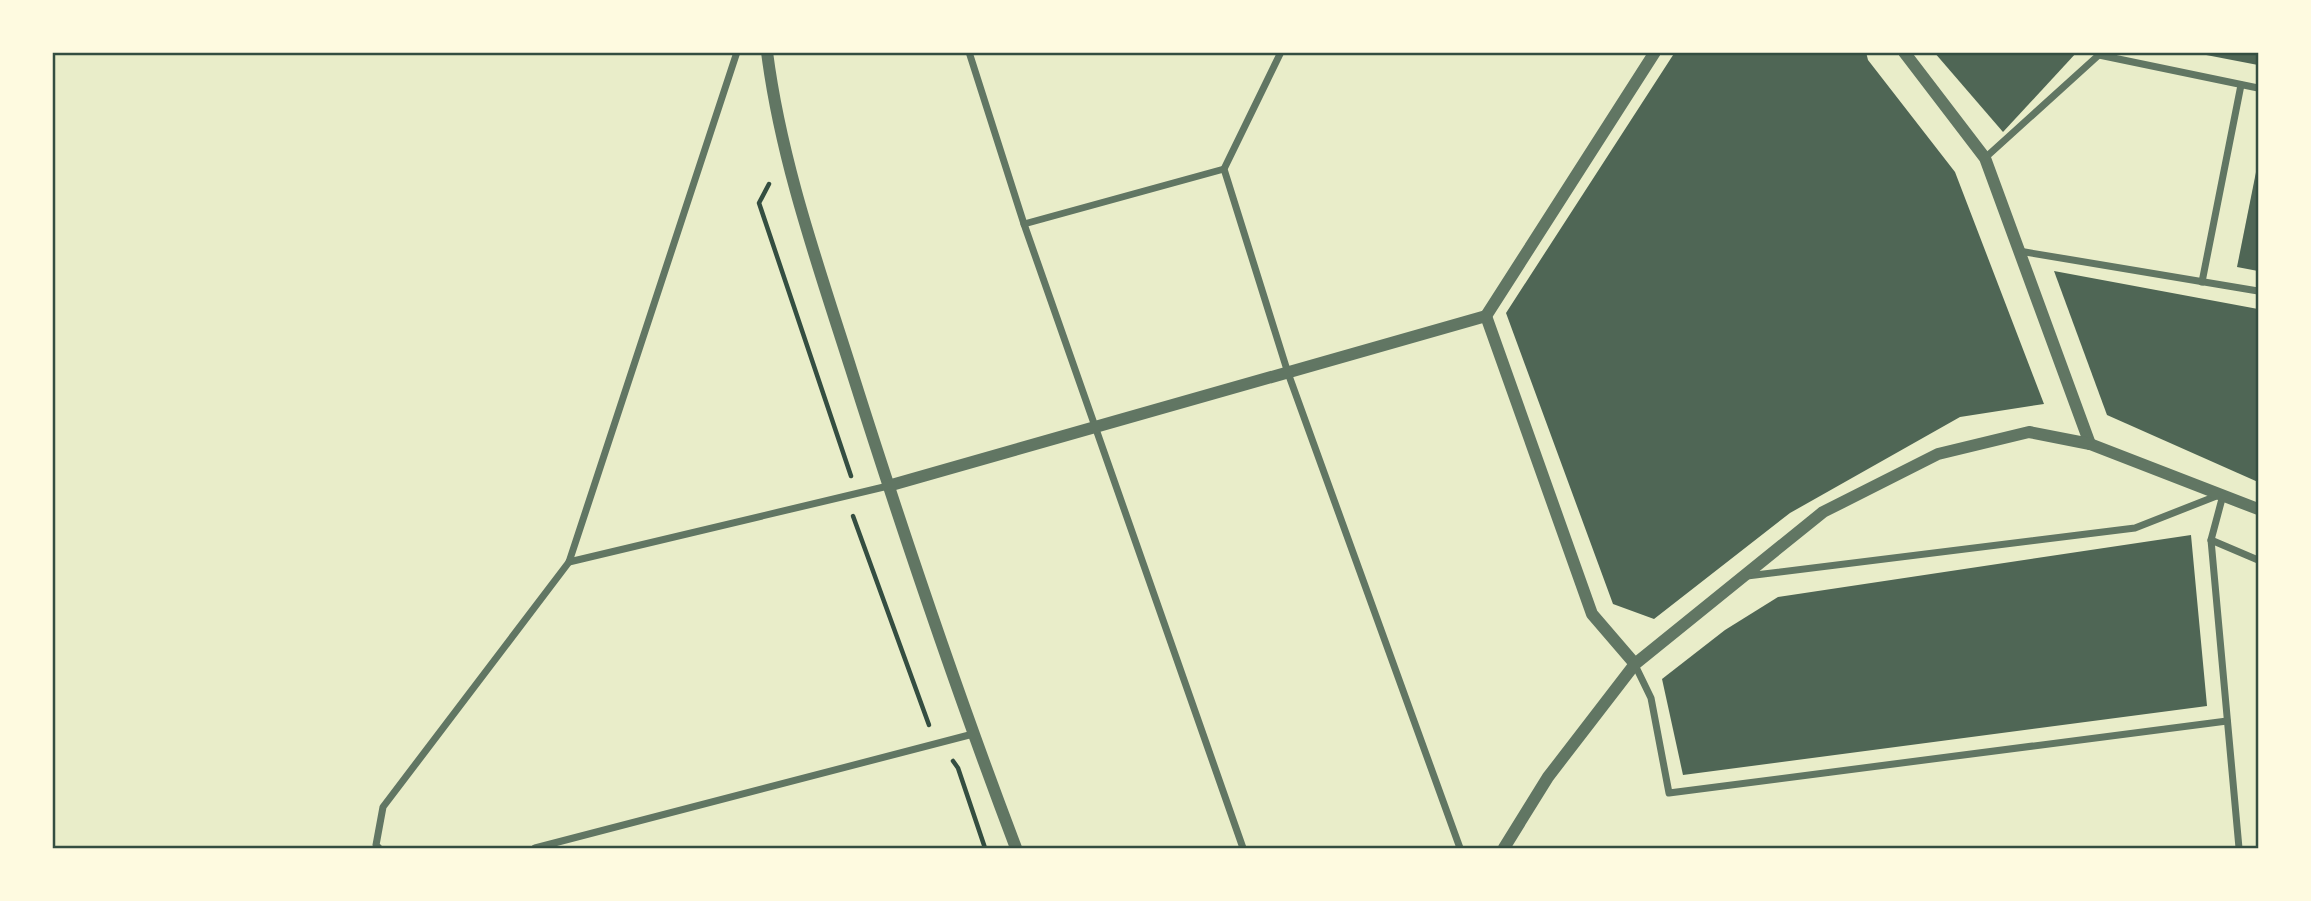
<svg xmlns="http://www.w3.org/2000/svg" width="2311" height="901" viewBox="0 0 2311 901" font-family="Cabin,sans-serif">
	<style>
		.building { fill: #4f6655 }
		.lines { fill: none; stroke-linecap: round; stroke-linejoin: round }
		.path { stroke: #344e41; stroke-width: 4.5 }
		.minor { stroke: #617663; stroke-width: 7 }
		.tertiary { stroke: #617663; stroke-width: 12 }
		.neatline { fill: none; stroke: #344e41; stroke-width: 2.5 }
	</style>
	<rect width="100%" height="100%" fill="#e9edc9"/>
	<!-- building -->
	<g class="building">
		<path d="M1675,52h191l2,8 87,112 89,232 -84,13 -170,96 -136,106 -41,-15 -107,-291z"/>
		<path d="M1934,52h143l-74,80z"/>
		<path d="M2201,52h57v13l-57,-11z"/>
		<path d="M2257,167h1v104l-21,-4z"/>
		<path d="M2054,271l204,38v173l-151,-67z"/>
		<path d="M2191,535l16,171 -524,69 -21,-96 63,-49 53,-33z"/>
	</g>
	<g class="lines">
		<!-- path -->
		<g class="path">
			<path d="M769,184l-10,19 92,273"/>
			<path d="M853,516l76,209"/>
			<path d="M953,761l5,7 27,80"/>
		</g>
		<!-- minor -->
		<g class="minor">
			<path d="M969,52l55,172 219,624"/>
			<path d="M1281,52l-57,117 64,204 172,475"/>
			<path d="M2099,55l159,33"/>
			<path d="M1985,158l116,-105"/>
			<path d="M1024,224l200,-55"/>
			<path d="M2019,251l239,40"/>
			<path d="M2202,282l39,-197"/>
			<path d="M2223,495l-12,45 28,308"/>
			<path d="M2211,540l47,20"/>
			<path d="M569,562l319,-76"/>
			<path d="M1747,576l388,-48 84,-33"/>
			<path d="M1635,665l16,33 18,95 558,-72"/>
			<path d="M379,848l-3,-3 7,-38 186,-245 168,-510"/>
			<path d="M535,848l438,-114"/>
		</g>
		<!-- tertiary -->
		<g class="tertiary">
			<path d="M767,52c14,109 51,213 84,317 51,161 105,321 165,479"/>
			<path d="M1904,52l81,106 105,286"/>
			<path d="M1486,316l106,298 43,50"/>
			<path d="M1486,316l169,-264"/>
			<path d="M888,486l598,-170"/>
			<path d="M1504,848l44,-71 87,-113 188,-152 115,-58 91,-22 61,12 168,65"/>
		</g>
	</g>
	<!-- border -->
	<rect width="2311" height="901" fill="none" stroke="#fefae0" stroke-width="108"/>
	<rect x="54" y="54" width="2203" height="793" class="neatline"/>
</svg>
